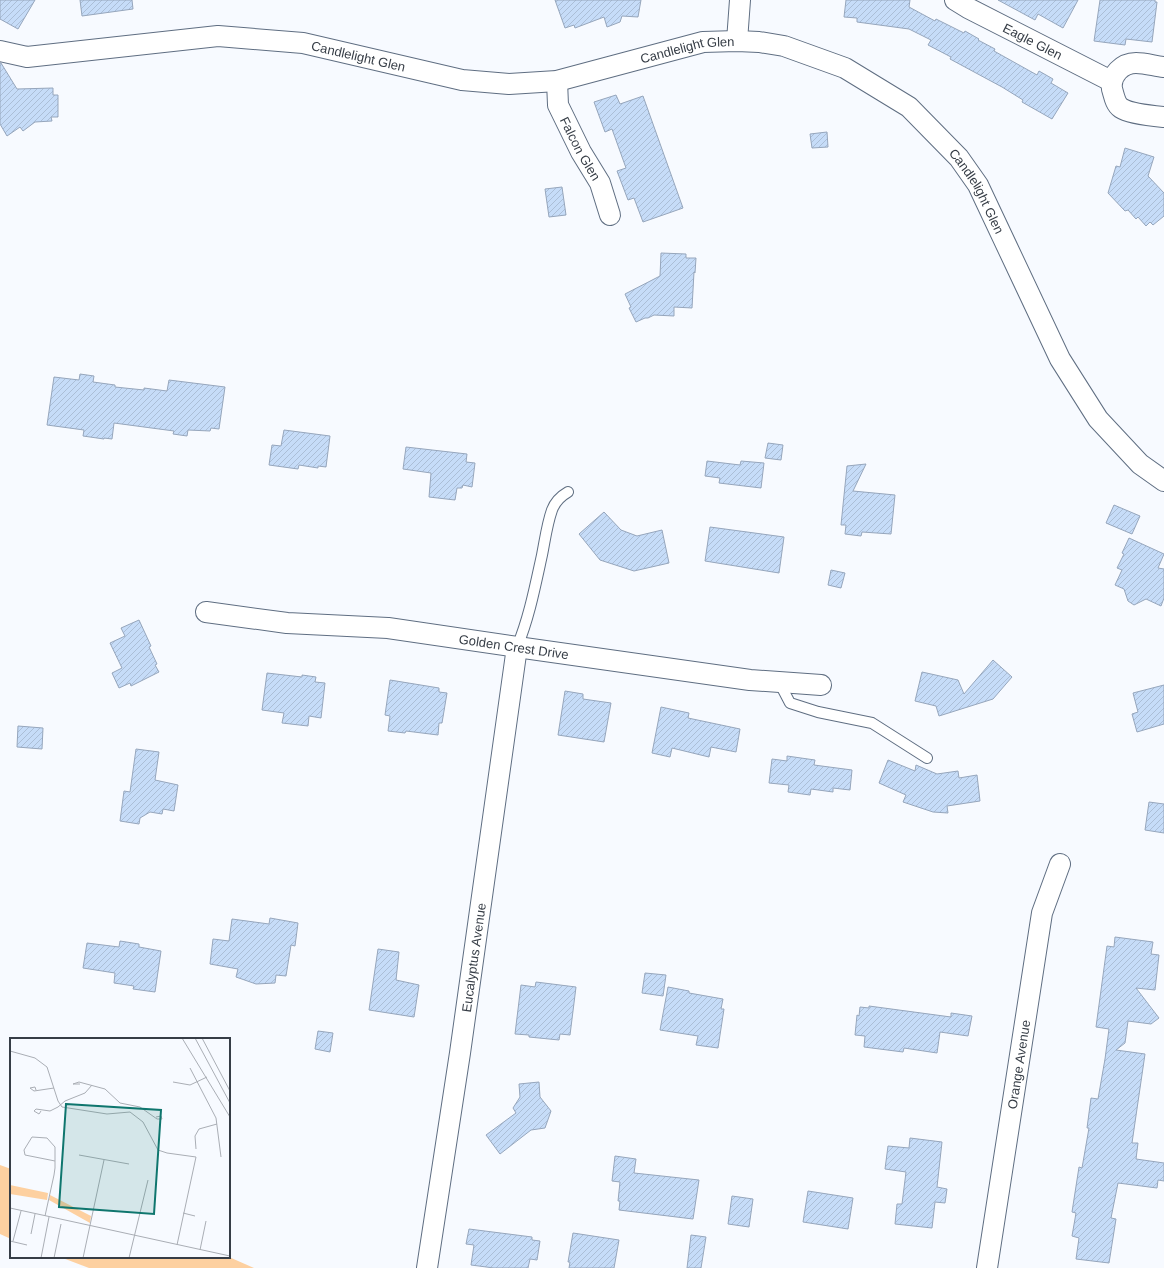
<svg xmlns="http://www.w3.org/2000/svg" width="1164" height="1268" viewBox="0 0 1164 1268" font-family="Helvetica,sans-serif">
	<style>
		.green { fill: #fdd0a0 }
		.building { fill: url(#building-hatch); stroke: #96a6bc }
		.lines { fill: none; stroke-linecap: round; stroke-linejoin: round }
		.service-casing { stroke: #5f6e82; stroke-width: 12 }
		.minor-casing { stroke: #5f6e82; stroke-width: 22 }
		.service { stroke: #fff; stroke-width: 10 }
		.minor { stroke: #fff; stroke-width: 20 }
		.labels { text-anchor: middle; stroke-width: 3.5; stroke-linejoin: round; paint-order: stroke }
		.street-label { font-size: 13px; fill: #363d46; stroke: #f7faff }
		.inset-road { fill: none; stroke: #aaaeb5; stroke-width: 1 }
		.view { fill: #0f766e; fill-opacity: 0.15; stroke: #0f766e; stroke-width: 2 }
		.inset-edge { fill: none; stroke: #363d46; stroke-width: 2 }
	</style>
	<defs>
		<pattern id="building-hatch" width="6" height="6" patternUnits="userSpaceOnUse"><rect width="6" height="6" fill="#c6dcf8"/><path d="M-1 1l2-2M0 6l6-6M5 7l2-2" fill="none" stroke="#abbed6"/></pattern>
	</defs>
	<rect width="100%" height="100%" fill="#f7faff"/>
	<!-- green -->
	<g class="green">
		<path d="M0,1165l11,4v70l-11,-5z"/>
		<path d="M60,1257h169l25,11h-165z"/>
	</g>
	<!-- building -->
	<g class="building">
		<path d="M0,0h35l-17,29 -18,-10z"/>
		<path d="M80,0h52l1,9 -51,7z"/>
		<path d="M555,0h86l-3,17 -16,-1 -2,6 -13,5 -3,-10 -29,11 -1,-3 -9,3z"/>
		<path d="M846,0h64l-1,7 26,14 1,-2 28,14 1,-2 14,8 -1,1 17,9 -1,2 43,24 2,-4 14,8 -2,4 17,10 -16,26 -30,-17 1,-2 -21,-13 -52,-28 1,-2 -23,-12 3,-5 -22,-11 -52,-7v-4l-13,-1z"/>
		<path d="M998,0h80l-15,28 -25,-14 -3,6z"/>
		<path d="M1100,0h55v2h2l-5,40 -26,-3 -1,6 -31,-4z"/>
		<path d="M0,63h1l16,26 36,-1v7h5v22h-7l1,4 -17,1 -12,9 -3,-4 -13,9 -7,-12z"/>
		<path d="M616,95l4,9 23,-8 40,112 -40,14 -9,-24 -6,2 -11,-29 9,-3 -14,-39 -7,3 -11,-30z"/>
		<path d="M827,132l1,15 -16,1 -2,-14z"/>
		<path d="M1125,148l29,9 -6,19 16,17v23l-11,9 -3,-3 -4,4 -8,-9 -2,2 -8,-9 -3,1 -17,-18 8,-27 4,1z"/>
		<path d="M562,187l4,28 -17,2 -4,-28z"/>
		<path d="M661,253l25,1v4h10l-1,15 -1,-1 -2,36 -18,-1v9l-20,-1 -6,3h-3l-9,4 -7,-14 2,-1 -6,-13 35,-18z"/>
		<path d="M80,374l14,2 -1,6 22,3v2l29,3v-2l23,3 2,-11 56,7 -6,42 -8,-1 -1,3 -22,-1 -1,6 -14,-2 1,-3 -60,-8 -2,16 -8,-1v1l-21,-3 1,-6 -37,-5 7,-48 25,3z"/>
		<path d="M284,430l46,6 -4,31 -8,-1v2l-19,-3 -1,4 -29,-4 3,-20 9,1z"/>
		<path d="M768,443l15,2 -2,15 -16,-2z"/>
		<path d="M406,447l61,7 -1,8 9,1 -3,24 -9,-2 -1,3h-5l-2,12 -26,-3 2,-24 -28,-4z"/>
		<path d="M707,461l33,4 1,-4 23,2 -3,25 -42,-5 1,-5 -15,-2z"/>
		<path d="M866,464l-13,27 42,4 -4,39 -29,-2 -1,4 -16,-2 1,-9h-5l6,-59z"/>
		<path d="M1114,505l26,11 -8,18 -26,-11z"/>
		<path d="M604,512l17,18 16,6 25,-6 7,33 -35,8 -34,-11 -21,-26z"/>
		<path d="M710,527l74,10 -5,36 -74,-12z"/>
		<path d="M1129,538l35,16 -6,14 6,1v29l-3,8 -15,-7 -12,6 -6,-4 -4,-12 -9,-4 7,-15 -5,-2 7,-14 -2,-1z"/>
		<path d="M831,570l14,3 -4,15 -13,-3z"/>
		<path d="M139,620l12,26 -2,1 8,17 -2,1 4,7 -28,14 -1,-3 -11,5 -7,-15 10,-5 -12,-25 15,-7 -4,-8z"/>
		<path d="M993,660l19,17 -19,22 -54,17 -3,-10 -21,-5 7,-29 36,8 6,14z"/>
		<path d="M267,673l35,4v-2l14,2 -1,5 10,1 -4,35 -12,-2 -1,10 -26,-3 2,-10 -22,-3z"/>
		<path d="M390,680l49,8v4l8,1 -5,30h-3l-1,12 -32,-4 -1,2 -17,-2 2,-15 -5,-1z"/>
		<path d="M1164,685v39l-27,8 -5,-18 6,-2 -5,-19z"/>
		<path d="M565,691l18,3v5l28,4 -7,39 -46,-7z"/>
		<path d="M661,707l28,6 -1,5 52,11 -4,23 -25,-5 -2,10 -37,-9 -2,9 -18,-4z"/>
		<path d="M18,726l25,2 -1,21 -25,-2z"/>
		<path d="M136,749l23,3 -4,28 23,5 -4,26 -11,-2 -1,5 -12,-2 -10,6 -1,6 -19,-3 4,-30 6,1z"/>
		<path d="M787,756l28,4 -1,5 38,5 -2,20 -17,-2v4l-22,-3 -1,6 -22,-3 1,-7 -20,-2 3,-24 15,2z"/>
		<path d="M888,760l27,11 1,-6 21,9 21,-3 1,7 18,-3 3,26 -33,5 1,7 -15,-1 -30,-10 3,-7 -27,-12z"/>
		<path d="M1149,802l15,2v29l-19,-3z"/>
		<path d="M270,918l28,5 -3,23 -4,-1 -5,31 -10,-1 -1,8 -19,1 -20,-7 2,-8 -28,-5 3,-25 16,2 3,-22 37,5z"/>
		<path d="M1115,937l38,5 -2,12 8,1 -4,35 -19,-2 23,30 -8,6 -23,-3 -3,22 -9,7 29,4 -13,89h6l-2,16 28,4v18l-6,-1 -1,8 -39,-5 -7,35 5,1 -7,44 -33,-4 3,-21 -7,-2 4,-23 -4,-1 7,-45 3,1 7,-40h-2l4,-30 7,1 7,-40 4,-30 -13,-2 11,-81 7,1z"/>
		<path d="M120,941l19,3v3l22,4 -6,41 -22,-3 1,-3 -20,-3 1,-10 -32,-5 4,-25 32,4z"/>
		<path d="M378,949l21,3 -3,28 23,5 -5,32 -45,-7z"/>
		<path d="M645,973l21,2 -3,21 -21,-3z"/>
		<path d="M536,982l40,5 -6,48 -10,-1 -1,6 -30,-3v-2l-14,-1 6,-49 14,2z"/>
		<path d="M668,987l21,4v2l34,6 -2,10h3l-6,39 -22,-3 2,-9 -38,-6z"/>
		<path d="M869,1006l82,11v-4l21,3 -4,20 -28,-4 -3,21 -33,-5 -1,4 -39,-5 1,-11 -10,-1 2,-20 2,1 1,-9 9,1z"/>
		<path d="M318,1031l15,2 -3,19 -15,-3z"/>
		<path d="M539,1082l1,15 11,14 -6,17 -14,2 -31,24 -14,-19 30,-22 -3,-5 7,-11 -1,-13z"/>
		<path d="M910,1138l32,4 -5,45 10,2 -2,14 -10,-1 -3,26 -37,-4 2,-20h5l4,-32 -21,-3 3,-23 21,2z"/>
		<path d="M615,1156l21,3 -2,14 65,7 -6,39 -74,-9 1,-9h-2l2,-19 -8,-1z"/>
		<path d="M808,1191l45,7 -5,31 -45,-7z"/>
		<path d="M732,1196l21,3 -4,28 -21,-3z"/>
		<path d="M469,1229l63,8v3l8,1 -3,19 -7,-1 -2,9h-34l-23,-3 3,-20 -8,-1z"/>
		<path d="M573,1233l46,7 -5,28h-45l1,-6h-2z"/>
		<path d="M691,1235l15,2 -5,31h-14z"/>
	</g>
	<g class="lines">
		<!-- service casing -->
		<g class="service-casing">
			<g id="service">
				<path d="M517,647c12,-29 18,-60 25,-92 3,-15 5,-31 10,-45 3,-8 9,-14 16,-18"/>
				<path d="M779,682l11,21 28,9 54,11 55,35"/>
			</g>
		</g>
		<!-- minor casing -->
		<g class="minor-casing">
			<g id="minor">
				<path id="s1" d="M955,0l13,8 143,73"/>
				<path d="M737,41l3,-41"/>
				<path id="s2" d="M0,51l27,6 191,-21 85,7 159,37 47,4 48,-3 146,-39 34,-1 22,1 25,4 61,22 64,39 50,51 19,27 82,174 38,60 42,45 24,17"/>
				<path d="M1164,67c-9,-1 -19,-4 -28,-4 -14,0 -26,12 -24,26 2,6 3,15 9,19 9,6 32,8 43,9"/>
				<path id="s3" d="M557,81l1,24 23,47 19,31 10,32"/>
				<path id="s4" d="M206,612l81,11 101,5 129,19 233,33 71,5"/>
				<path id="s5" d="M427,1268l33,-215 57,-406"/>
				<path id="s6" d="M987,1268l55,-355 18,-49"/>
			</g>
		</g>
		<!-- service -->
		<use href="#service" class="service"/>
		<!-- minor -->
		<use href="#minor" class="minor"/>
	</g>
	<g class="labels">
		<!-- street labels -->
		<g class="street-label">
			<text dy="5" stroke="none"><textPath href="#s1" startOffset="88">Eagle Glen</textPath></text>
			<text dy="5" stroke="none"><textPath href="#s2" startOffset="698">Candlelight Glen</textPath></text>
			<text dy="5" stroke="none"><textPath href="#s2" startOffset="362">Candlelight Glen</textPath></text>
			<text dy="5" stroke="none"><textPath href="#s3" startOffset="73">Falcon Glen</textPath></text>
			<text dy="5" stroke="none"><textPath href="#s2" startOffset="1045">Candlelight Glen</textPath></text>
			<text dy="5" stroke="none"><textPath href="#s4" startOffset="310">Golden Crest Drive</textPath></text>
			<text dy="5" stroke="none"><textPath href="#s5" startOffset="314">Eucalyptus Avenue</textPath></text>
			<text dy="5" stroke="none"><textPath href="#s6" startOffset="206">Orange Avenue</textPath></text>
		</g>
	</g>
	<!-- overview -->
	<g transform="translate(10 1038)">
		<rect width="220" height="220" fill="#f7faff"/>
		<path d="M0,147l38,8 -1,7 -37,-6zM40,157l41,21 -1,7 -41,-23z" fill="#fdd0a0"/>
		<path class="inset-road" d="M172,0l48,79M185,0l35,65M192,0l28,53M0,13l25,7 12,9 11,34 4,6 45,7 23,-2 13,10 15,28 9,3 29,4 -19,88M180,30l26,50 5,39M163,44l17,3 17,-8M70,46h-7l6,-2 26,7 15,14 20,4 17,12h5l-1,-3 -5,1M26,52l-1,-3 -5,1 4,3 20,-3M31,73l-2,3 -5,-3 2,-2 14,2 8,-4 7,-6 20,-8 7,-8M186,111l-1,-13 4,-7 18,-5M69,117l50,9M0,170l220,48M173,175l12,3M35,178l9,-41 1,-7v-21l-8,-9 -15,-1 -8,13 1,5 30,6M21,196l4,-20M0,203l17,4M3,203l8,-30M190,212l6,-29M31,220l8,-41M44,220l7,-34M73,220l21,-98M119,220l19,-78"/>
		<path class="view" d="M56,66l95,6 -7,104 -95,-7z"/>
		<rect width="220" height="220" class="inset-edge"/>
	</g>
</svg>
